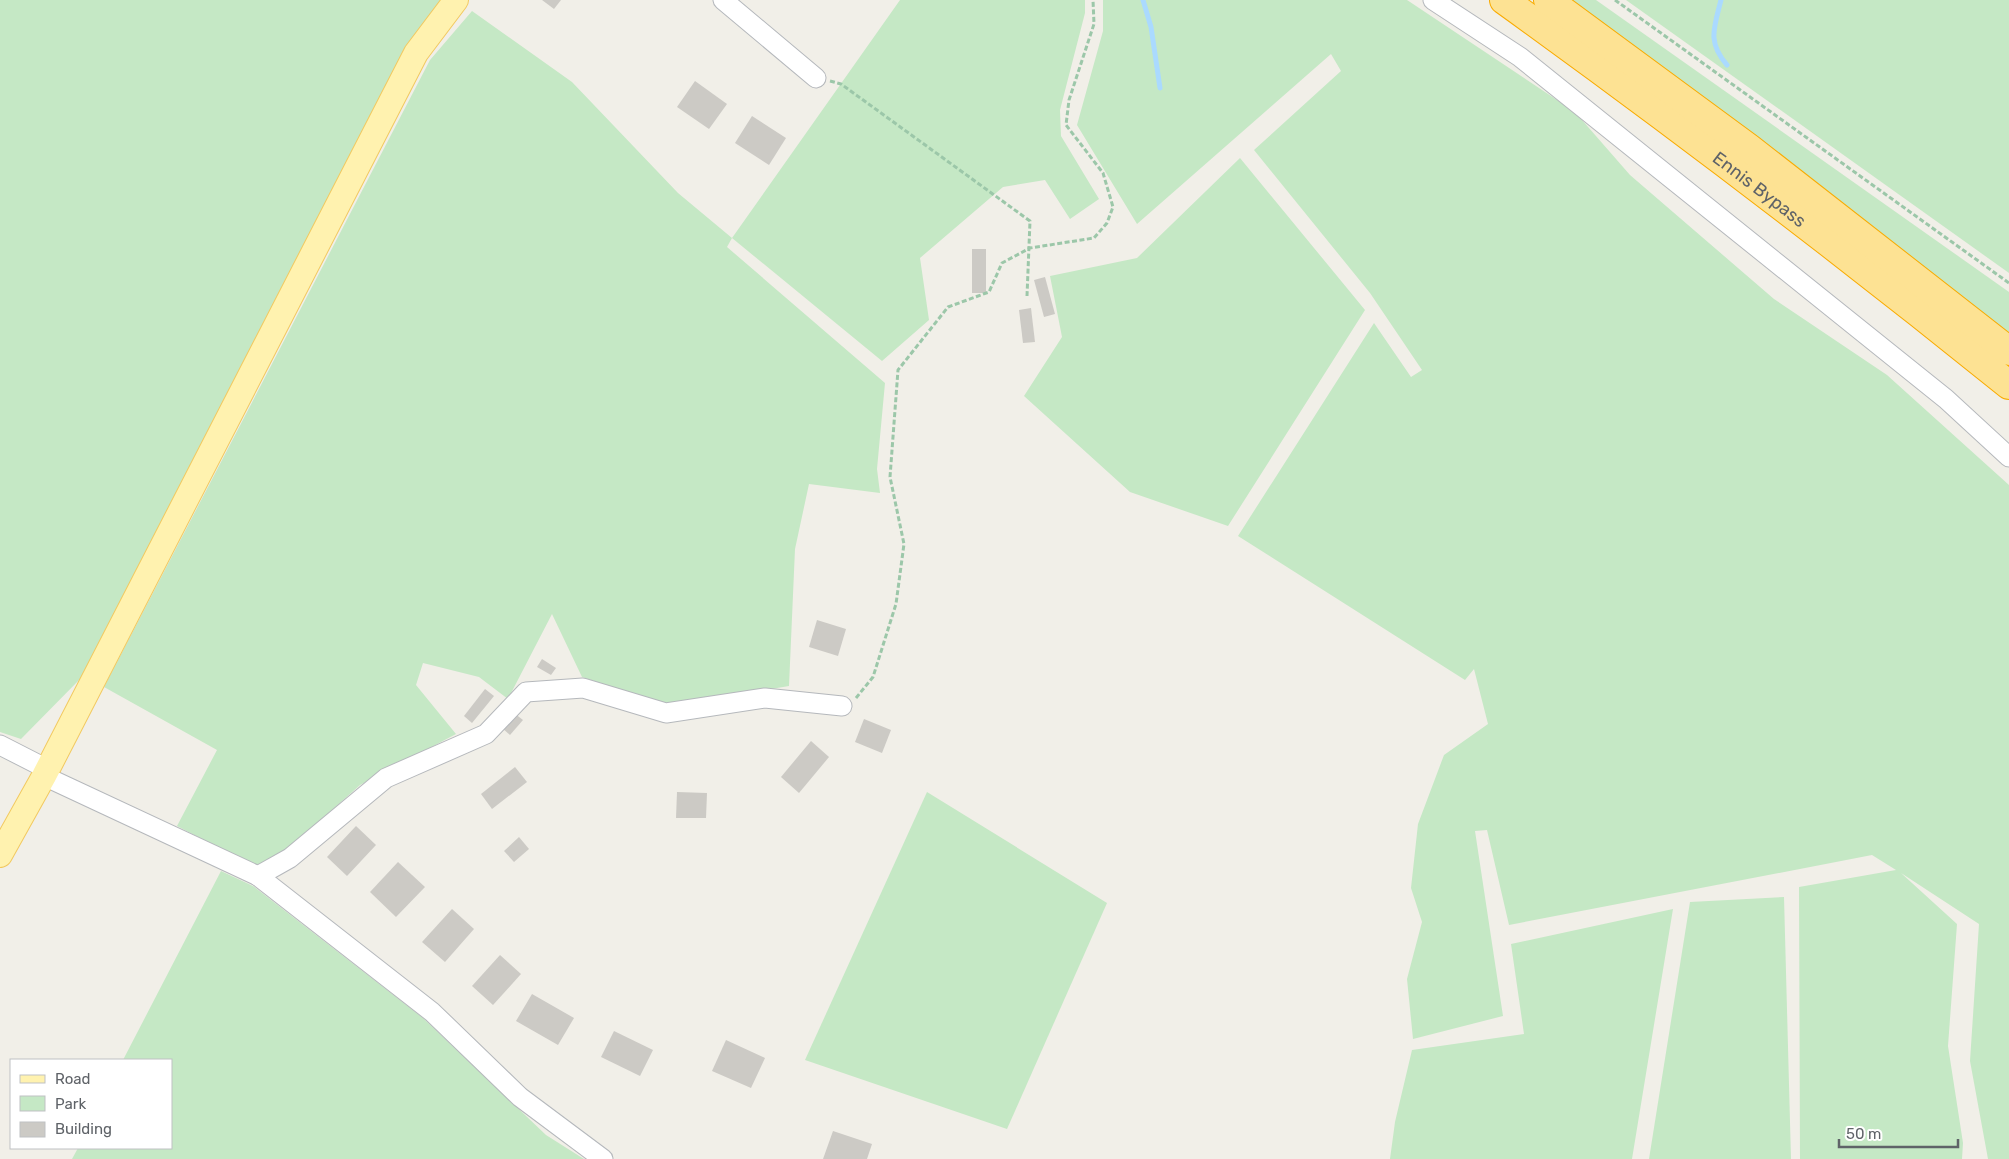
<svg xmlns="http://www.w3.org/2000/svg" width="2009" height="1159" viewBox="0 0 2009 1159" font-family="Rubik,sans-serif">
	<style>
		.green { fill: #c5e8c5 }
		.lines { fill: none; stroke-linecap: round; stroke-linejoin: round }
		.stream { stroke: #aadaff; stroke-width: 5 }
		.building { fill: #cccac5 }
		.minor-casing { stroke: #b5b8bc; stroke-width: 21 }
		.major-casing { stroke: #f2c960; stroke-width: 26 }
		.highway-casing { stroke: #f9ab00; stroke-width: 30 }
		.path { stroke: #9cc7a9; stroke-width: 3; stroke-dasharray: 5 2.5; stroke-linecap: butt }
		.minor { stroke: #fff; stroke-width: 19 }
		.major { stroke: #fff2af; stroke-width: 24 }
		.highway { stroke: #fde293; stroke-width: 28 }
		.labels { text-anchor: middle; stroke-width: 4; stroke-linejoin: round; paint-order: stroke }
		.street-label { font-size: 18px; fill: #5f6368; stroke: #fff }
	</style>
	<rect width="100%" height="100%" fill="#f1efe8"/>
	<!-- green -->
	<g class="green">
		<path d="M0,0h445l-159,291 -204,386 -61,62 -21,-7z"/>
		<path d="M900,0h185v13l-25,97 1,26 38,63 -29,20 -25,-39 -42,7 -83,71 9,62 -47,41 -150,-123 -5,9 158,136 -8,86 3,24 -71,-9 -14,65 -6,137 -119,20 -88,-29 -30,-63 -44,85 -29,-22 -56,-14 -7,22 40,49 -96,51 -77,69 -29,12 -77,-40 40,-76 -113,-63 326,-627 42,-49 100,71 106,111 54,45z"/>
		<path d="M1103,0h304l168,112 55,63 144,124 113,76 122,110v674h-21l-18,-98 9,-137 -78,-51 56,51 -9,122 15,97 -1,16h-162l-1,-272 97,-17 -24,-15 -363,70 -22,-95 -12,1 28,185 -90,23 -6,-60 15,-57 -11,-34 7,-64 26,-69 44,-31 -14,-55 -9,11 -227,-144 136,-213 37,54 11,-7 -52,-77 -116,-143 87,-79 -10,-17 -194,170 -60,-99 26,-94z"/>
		<path d="M1541,0h55l413,292v58z"/>
		<path d="M1626,0h383v273z"/>
		<path d="M1240,158l125,152 -137,216 -98,-34 -106,-96 38,-59 -12,-61 87,-18z"/>
		<path d="M927,792l180,111 -100,226 -202,-69z"/>
		<path d="M221,871l32,15 170,132 123,117 38,24h-512l6,-11h93v-88h-48z"/>
		<path d="M1784,897l7,262h-142l41,-257z"/>
		<path d="M1673,909l-41,250h-242l5,-37 17,-72 112,-16 -13,-90z"/>
	</g>
	<g class="lines">
		<!-- stream -->
		<g class="stream">
			<path d="M1143,0l8,27 9,61"/>
			<path d="M1721,0c-7,28 -14,42 6,65"/>
		</g>
	</g>
	<!-- building -->
	<g class="building">
		<path d="M542,0h19l-7,9z"/>
		<path d="M695,81l32,23 -18,25 -32,-22z"/>
		<path d="M752,116l34,22 -17,27 -34,-22z"/>
		<rect x="972" y="249" width="14" height="44"/>
		<path d="M1045,277l10,37 -11,3 -10,-37z"/>
		<path d="M1031,308l4,34 -12,1 -4,-33z"/>
		<path d="M817,620l29,9 -8,27 -29,-9z"/>
		<path d="M542,659l14,9 -5,7 -14,-8z"/>
		<path d="M485,689l9,7 -22,27 -8,-7z"/>
		<path d="M514,713l9,7 -13,15 -8,-7z"/>
		<path d="M864,719l27,11 -9,23 -27,-11z"/>
		<path d="M811,741l18,16 -30,36 -18,-16z"/>
		<path d="M515,767l12,15 -35,27 -11,-15z"/>
		<path d="M677,792l30,1 -1,25h-30z"/>
		<path d="M356,826l20,19 -29,31 -20,-19z"/>
		<path d="M519,837l10,12 -15,13 -10,-11z"/>
		<path d="M398,862l27,25 -29,30 -26,-25z"/>
		<path d="M452,909l22,20 -29,33 -23,-20z"/>
		<path d="M500,955l21,19 -28,31 -21,-19z"/>
		<path d="M532,994l42,24 -16,27 -42,-24z"/>
		<path d="M614,1031l39,19 -13,26 -39,-19z"/>
		<path d="M726,1040l39,18 -14,30 -39,-17z"/>
		<path d="M833,1131l39,13 -5,15h-44z"/>
	</g>
	<g class="lines">
		<!-- minor casing -->
		<g class="minor-casing">
			<g id="minor">
				<path d="M723,0l93,78"/>
				<path d="M1433,0l87,57 426,342 63,58"/>
				<path d="M0,745l47,24"/>
				<path d="M44,776l214,100 174,136 88,85 83,62"/>
				<path d="M258,876l32,-18 96,-80 100,-44 40,-42 57,-4 83,25 99,-15 77,8"/>
			</g>
		</g>
		<!-- major casing -->
		<g class="major-casing">
			<path id="major" d="M0,855l44,-79 372,-723 40,-53"/>
		</g>
		<!-- highway casing -->
		<g class="highway-casing">
			<g id="highway">
				<path id="s1" d="M1504,0c172,124 340,252 505,385"/>
				<path d="M1548,0l201,148 260,203"/>
			</g>
		</g>
		<!-- path -->
		<g class="path">
			<path d="M1615,0l394,283"/>
			<path d="M830,81l11,3 189,137 -3,75"/>
			<path d="M856,698l17,-21 23,-73 8,-60 -14,-67 8,-107 50,-63 41,-15 13,-29 28,-15 64,-10 13,-15 6,-16 -10,-34 -37,-48 3,-25 25,-76 -1,-24"/>
		</g>
		<!-- minor -->
		<use href="#minor" class="minor"/>
		<!-- major -->
		<use href="#major" class="major"/>
		<!-- highway -->
		<use href="#highway" class="highway"/>
	</g>
	<g class="labels">
		<!-- street labels -->
		<g class="street-label">
			<text dy="6" stroke="none"><textPath href="#s1" startOffset="318">Ennis Bypass</textPath></text>
		</g>
	</g>
	<!-- legend -->
	<rect x="10" y="1059" width="162" height="90" fill="#ffffff" stroke="#bfc1c3"/>
	<rect x="20" y="1075" width="25" height="8" fill="#fff2af" stroke="#bfc1c3"/>
	<text x="55" y="1084" font-size="15" fill="#5f6368">Road</text>
	<rect x="20" y="1096" width="25" height="15" fill="#c5e8c5" stroke="#bfc1c3"/>
	<text x="55" y="1109" font-size="15" fill="#5f6368">Park</text>
	<rect x="20" y="1122" width="25" height="15" fill="#cccac5" stroke="#bfc1c3"/>
	<text x="55" y="1134" font-size="15" fill="#5f6368">Building</text>
	<!-- scale -->
	<path d="M1839 1139v8h119v-8" fill="none" stroke="#5f6368" stroke-width="2.5"/>
	<text x="1846" y="1139" font-size="15" fill="#5f6368" stroke="#ffffff" stroke-width="4" paint-order="stroke">50 m</text>
</svg>
